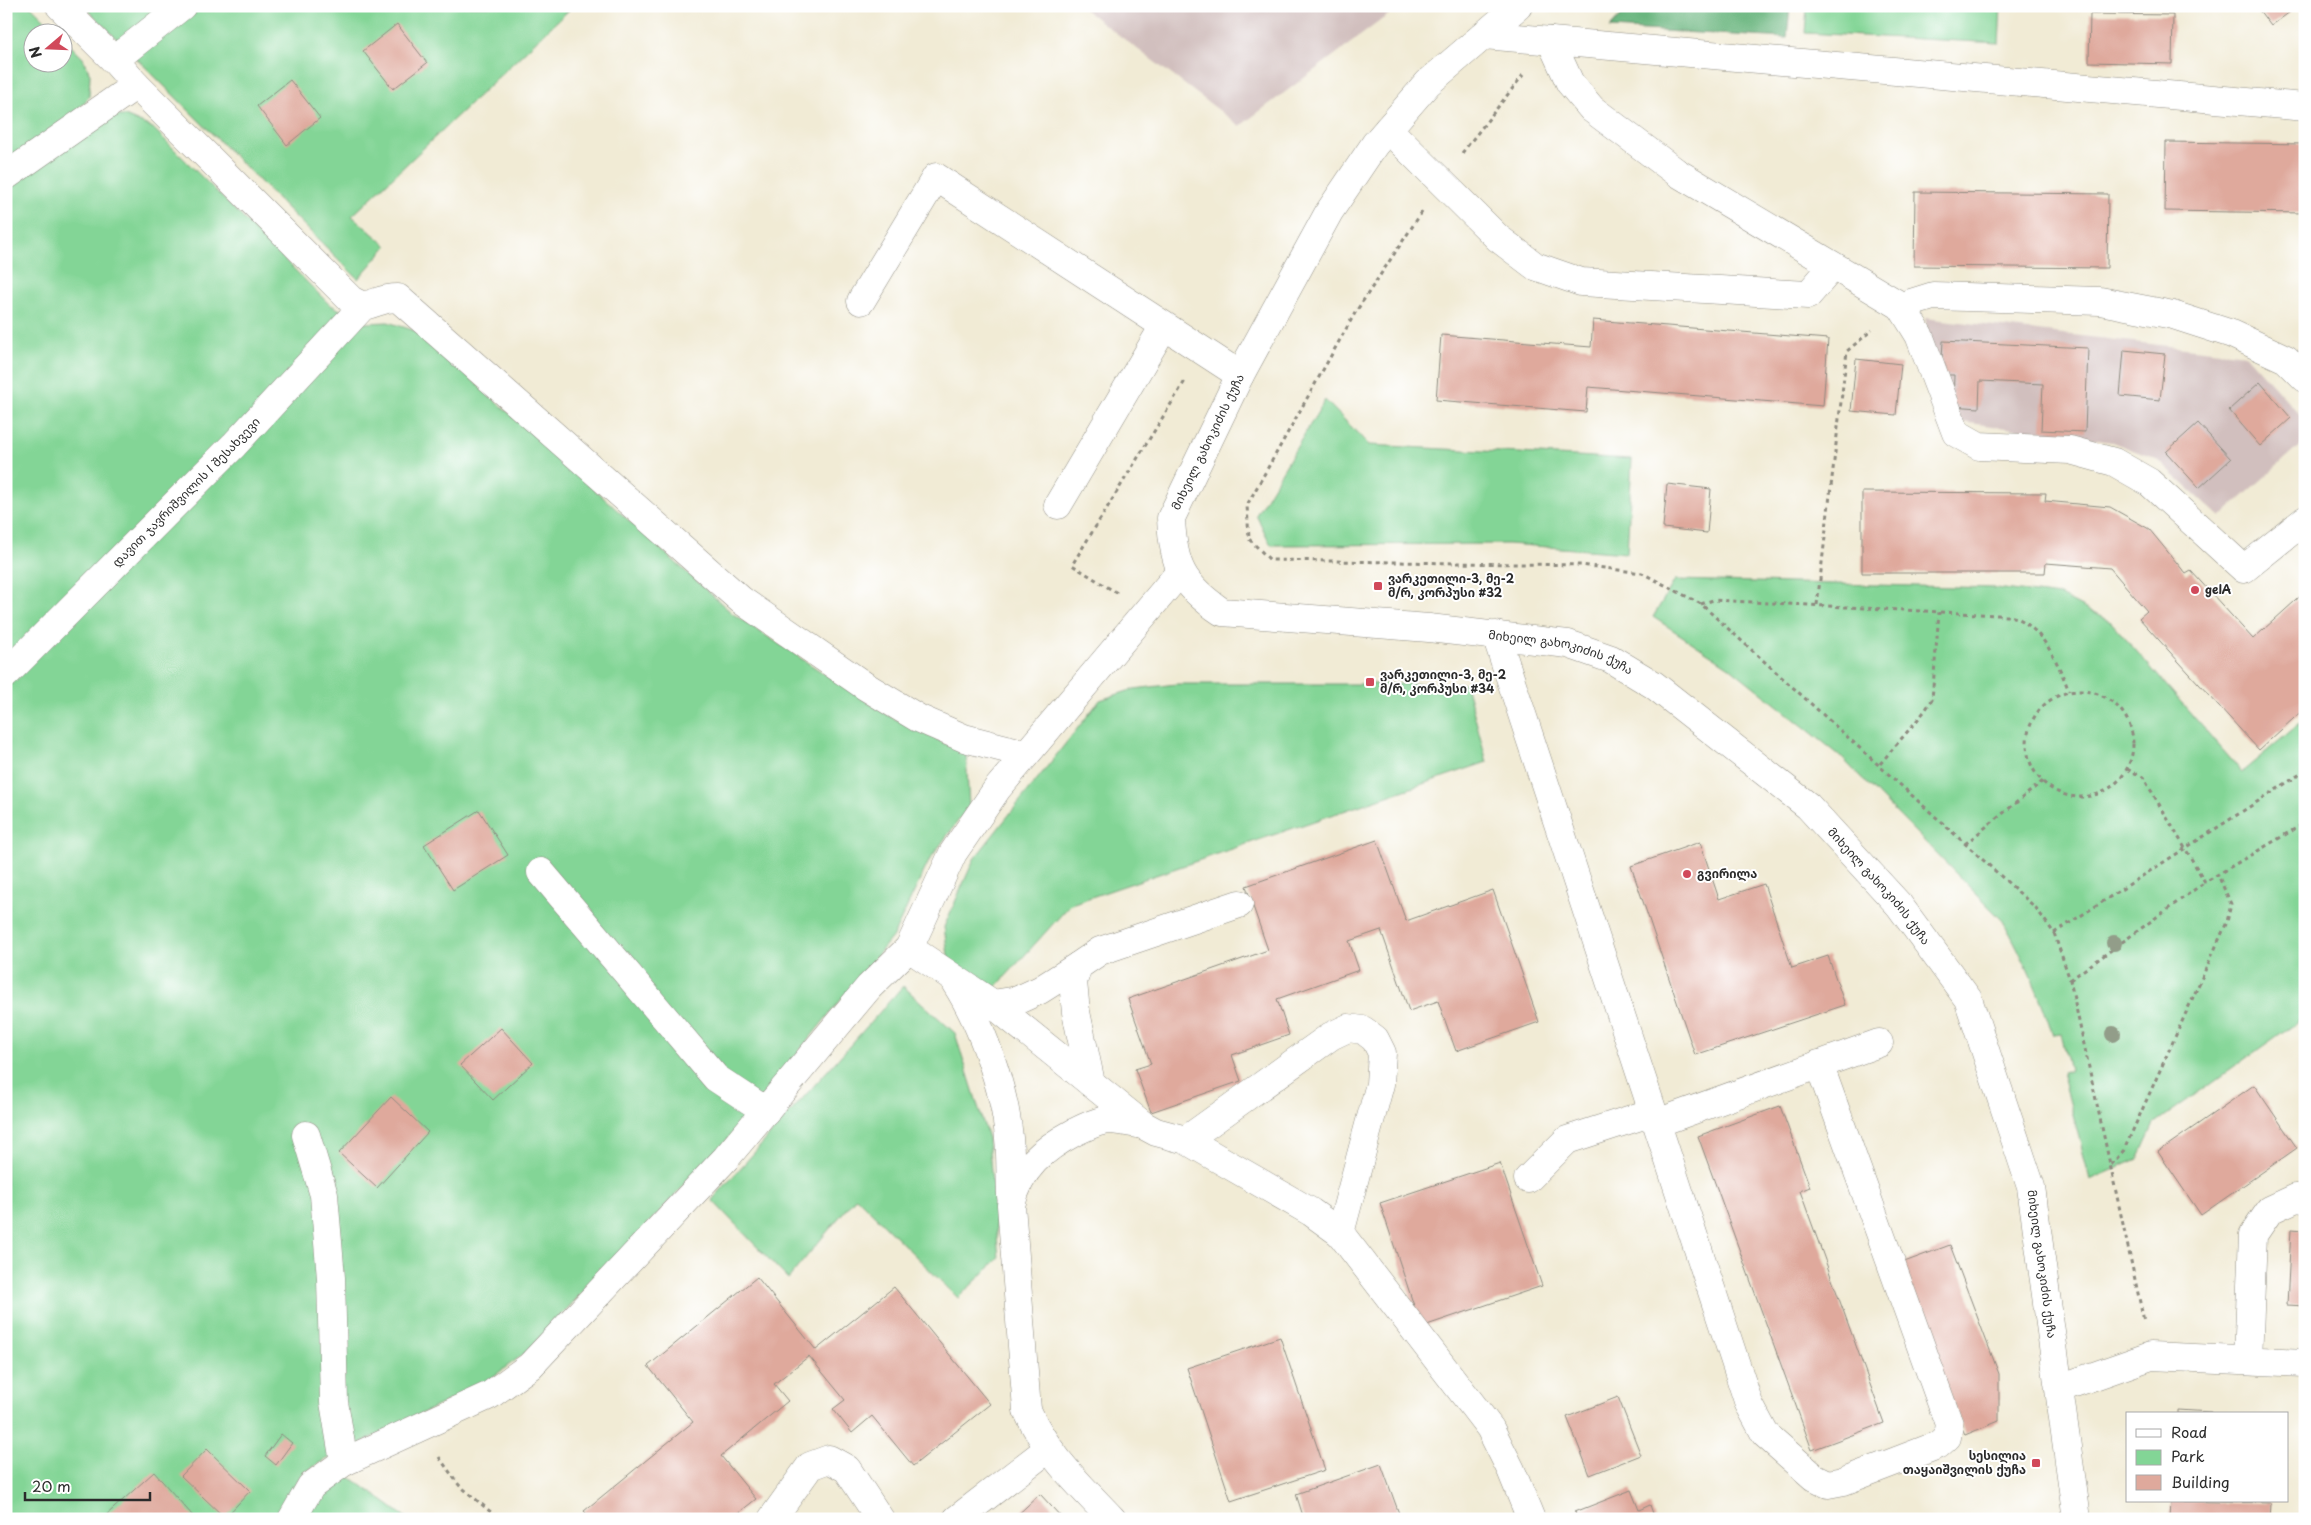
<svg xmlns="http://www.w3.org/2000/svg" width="2311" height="1525" viewBox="0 0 2311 1525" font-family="'Playpen Sans','Noto Sans Georgian',sans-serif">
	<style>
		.industrial { fill: #d1bfbe }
		.green { fill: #83d596; stroke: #578060 }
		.forest { fill: #6ab67f; stroke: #4a7055 }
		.building { fill: #dfa99c }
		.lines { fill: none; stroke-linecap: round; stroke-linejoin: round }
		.minor-casing { stroke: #8e8b80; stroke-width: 29 }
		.path { stroke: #8e8b80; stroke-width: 3; stroke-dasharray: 4 4; stroke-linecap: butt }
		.minor { stroke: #fff; stroke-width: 28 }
		.tree { fill: #929d89 }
		.poi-dot { fill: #d1495b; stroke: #fff; stroke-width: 2 }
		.labels { text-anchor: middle; stroke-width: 4; stroke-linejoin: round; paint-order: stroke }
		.street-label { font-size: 12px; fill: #2b2b2b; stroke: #fff }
		.poi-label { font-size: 12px; font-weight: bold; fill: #2b2b2b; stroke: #fff; text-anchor: start }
	</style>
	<rect width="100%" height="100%" fill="#fff"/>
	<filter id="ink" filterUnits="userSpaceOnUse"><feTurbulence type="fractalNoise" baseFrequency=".02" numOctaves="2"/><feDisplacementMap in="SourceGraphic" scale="10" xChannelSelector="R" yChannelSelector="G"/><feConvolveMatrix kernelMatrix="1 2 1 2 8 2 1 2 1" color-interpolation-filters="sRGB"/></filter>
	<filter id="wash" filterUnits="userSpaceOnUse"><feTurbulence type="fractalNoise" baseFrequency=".0096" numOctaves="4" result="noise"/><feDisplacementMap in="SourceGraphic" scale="20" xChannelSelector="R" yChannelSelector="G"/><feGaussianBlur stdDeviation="1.12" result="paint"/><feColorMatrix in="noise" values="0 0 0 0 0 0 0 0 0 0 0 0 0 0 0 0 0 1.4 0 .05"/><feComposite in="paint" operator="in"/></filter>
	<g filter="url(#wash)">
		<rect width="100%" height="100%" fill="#f1ebd5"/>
		<!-- industrial -->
		<g class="industrial">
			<path d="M1080,6h320l-160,120z"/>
			<path d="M1925,318l321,37 59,65v21l-85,76 -64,-58 -44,-17 -157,-21 -17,-43z"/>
		</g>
		<!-- green -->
		<g class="green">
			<path d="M6,6h25l26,26h-25v30h30l1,-24 20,20 7,16 -1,23 -18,20 -65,44z"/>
			<path d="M84,6h489l-221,210 35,30 -29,33z"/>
			<path d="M1807,6h194l-2,37 -194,-10z"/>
			<path d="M110,116h15l28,12 176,176 36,19 23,-1 31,10 314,282 156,102 77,38 3,52 -39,53 -37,77 -173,212 -196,206 -41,30 -162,78 -20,13 -16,26 -7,18h-272v-1330z"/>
			<path d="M1325,400l44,45 263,14 -5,94 -119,-9 -237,1 -15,-30z"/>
			<path d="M1675,580l321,8 64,8 51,26 131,150 63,-53v297l-151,108 -16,35 -48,21 -28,-108 8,-2 -9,-36 -8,1c-13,-40 -29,-77 -50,-114l-165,-167 -110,-88 -75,-49z"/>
			<path d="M1176,684h290l21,78 -416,142 -75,83 -47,-25 -5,-35 30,-68 126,-159 34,-11z"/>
			<path d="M903,986l52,47 33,105 11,120 -41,40 -102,-101 -68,82 -76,-79z"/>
			<path d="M343,1472l65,47h-108l14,-23z"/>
		</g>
		<!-- forest -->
		<path class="forest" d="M1630,6h160l-3,32 -178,-10z"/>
		<g id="blocks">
			<!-- building -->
			<g class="building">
				<path d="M2256,6h42l-27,20z"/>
				<path d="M2090,14l83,1 -1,49 -83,-2z"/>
				<path d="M397,24l30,39 -34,26 -30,-38z"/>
				<path d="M290,80l30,38 -33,27 -30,-39z"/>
				<path d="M2166,142l139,2v69l-140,-2z"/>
				<path d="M1915,192l193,2 -1,74 -193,-2z"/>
				<path d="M1593,320l235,19 -5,67 -235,-19 -2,25 -150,-12 5,-65 150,12z"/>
				<path d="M1943,341l145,7 -3,84 -44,-2 2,-46 -63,-3 -1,27 -26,-2 1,-31h-13z"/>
				<path d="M2124,350l41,4 -5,46 -40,-4z"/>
				<path d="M1856,359l45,5 -5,51 -45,-4z"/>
				<path d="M2260,382l31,36 -31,28 -31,-36z"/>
				<path d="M2198,423l33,36 -32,29 -33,-36z"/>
				<path d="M1667,484l44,5 -4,44 -44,-5z"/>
				<path d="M1862,492l184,1 -1,8 65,6 39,22 37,45 5,-3 62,68 52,-47v97l-3,2 3,3v14l-46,42 -120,-132 8,-7 -37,-43 -64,-5 -1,10h-183z"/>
				<path d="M479,810l29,45 -55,35 -29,-45z"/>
				<path d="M1377,840l29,81 87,-31 46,132 -83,29 -18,-50 -29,10 -28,-81 -32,11 10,29 -82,29 12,36 -57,20 9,26 -90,31 -16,-43 16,-5 -23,-65 140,-49 -22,-64z"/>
				<path d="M1700,842l19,57 45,-15 28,84 36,-12 17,49 -150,50 -64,-189z"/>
				<path d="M501,1028l32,35 -40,37 -33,-35z"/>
				<path d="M2254,1085l43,63 -96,67 -43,-63z"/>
				<path d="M391,1097l37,35 -51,56 -38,-35z"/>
				<path d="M1780,1106l30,81 -10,4 84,232 -72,27 -114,-314z"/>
				<path d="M1500,1163l42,123 -121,41 -41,-124z"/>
				<path d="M2291,1229l14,1v76l-18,-1z"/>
				<path d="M1950,1245l49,129v47l-34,14 -66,-171z"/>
				<path d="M757,1277l59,73 78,-63 96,117 -77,62 -41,-50 -20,17 -19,-24 12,-9 -36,-44 -35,28 14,17 -67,55 35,43 -25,20h-140l-7,-8 109,-89 -45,-56z"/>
				<path d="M1280,1337l45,133 -94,31 -44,-133z"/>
				<path d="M1618,1397l23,58 -51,20 -23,-58z"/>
				<path d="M2178,1410l33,2v2h-33z"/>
				<path d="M281,1434l11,9 -16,22 -11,-9z"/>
				<path d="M207,1449l43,42 -25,27 -44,-42z"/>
				<path d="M1381,1464l20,55h-97l-8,-25z"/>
				<path d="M154,1472l39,44 -3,3h-84l-2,-2z"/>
				<path d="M1631,1490l8,20 11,-5 5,14h-78l-2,-7z"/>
				<path d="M1040,1494l23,25h-50z"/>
				<path d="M2171,1501l100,2 -1,16h-100z"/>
			</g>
		</g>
	</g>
	<g filter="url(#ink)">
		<use href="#blocks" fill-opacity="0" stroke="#8e8b80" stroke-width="1"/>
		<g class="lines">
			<!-- minor casing -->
			<g class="minor-casing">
				<g id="minor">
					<path d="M60,6l54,54 22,25 215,215 12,6c15,-3 18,-8 35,-8l343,302 124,86 53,32 46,20 62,16"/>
					<path id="s1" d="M1518,6l-90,77 -53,61 -46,68 -89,163 -69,143c2,48 11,67 51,94l207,16 139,16 43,15 43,26 154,121 91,99 69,94 63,188 46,332"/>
					<path d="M1484,35l821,72"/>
					<path d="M1551,41l19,42 22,26 84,63 225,134 18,29 37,98 23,13 91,4 44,12 35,20 95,87 61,-49"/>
					<path d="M114,60l68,-54"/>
					<path d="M1388,129l110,109 37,28 46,16 227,13 25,-29"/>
					<path d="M6,176l130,-91"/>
					<path d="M861,301l75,-124 304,198"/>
					<path d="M1901,306l32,-10 167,5 73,14 59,19 54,25 19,19"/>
					<path d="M1058,505l106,-179"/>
					<path d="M1496,635l253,769 16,30 49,43 14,7 16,-3 94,-36 9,-8 2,-13 -130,-360"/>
					<path id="s2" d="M6,674l228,-229 129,-139"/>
					<path d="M541,872l175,206 50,33"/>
					<path d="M909,948l84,56 150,121 13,7 30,8 125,72 29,21 150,195 21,42 20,49"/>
					<path d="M955,982c26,40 50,108 54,156 2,19 1,38 2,58"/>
					<path d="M993,1004l25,-4 22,-10 38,-24"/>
					<path d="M1091,1083l-15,-71 -3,-30 5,-16 22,-15 139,-47"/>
					<path d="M1657,1123l222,-80"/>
					<path d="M306,1135l18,60 7,83 3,124 10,60"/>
					<path d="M1186,1140l145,-104 17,-8 15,2 12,9 7,14 -2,31 -40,149"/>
					<path d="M1528,1179l39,-39 86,-28"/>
					<path d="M2248,1360l5,-125 17,-25 26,-12 9,1"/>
					<path d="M2060,1388l91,-32 154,7"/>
					<path d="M292,1519l19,-33 33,-24 146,-67 40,-29 196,-208 143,-171 40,-39 44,-95 44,-64 183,-217"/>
					<path d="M772,1519l38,-53 19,-7 18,10 33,50"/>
					<path d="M957,1519l91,-70"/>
					<path d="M1112,1519c-34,-36 -64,-63 -85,-109l-16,-205c9,-37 32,-56 64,-73 10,-5 22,-11 33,-12 11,0 24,3 35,5"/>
				</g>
			</g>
			<!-- path -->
			<g class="path">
				<path d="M1462,153l61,-78"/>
				<path d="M1422,212l-67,101 -108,192 2,34 21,21 311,5 61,8 59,31 335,304 18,25 16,47 74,341"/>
				<path d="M1117,593l-45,-28 113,-184"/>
				<path d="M1701,604l12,-4 285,15c7,1 17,1 23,5 26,16 37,44 48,71"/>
				<path d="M1817,605l30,-254 25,-21"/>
				<circle cx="2080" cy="744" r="53"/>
				<path d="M1880,764l44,-52 8,-12 7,-88"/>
				<path d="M2127,769l16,8 62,105 100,-59"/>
				<path d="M1965,844l78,-63"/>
				<path d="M2054,933l251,-162"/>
				<path d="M2070,980l135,-98"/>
				<path d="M2111,1165l13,-15 103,-228 4,-18 -13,-29"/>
				<path d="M439,1457l20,28 40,34"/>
			</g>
			<!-- minor -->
			<use href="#minor" class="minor"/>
		</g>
		<!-- trees -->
		<g class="tree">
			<circle cx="2114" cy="943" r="8"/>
			<circle cx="2113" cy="1034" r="8"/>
		</g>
	</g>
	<!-- markers -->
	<g class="poi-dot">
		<rect x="1373" y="581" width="10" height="10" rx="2.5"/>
		<circle cx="2195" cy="590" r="5"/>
		<rect x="1365" y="677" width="10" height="10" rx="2.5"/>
		<circle cx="1687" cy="874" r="5"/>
		<rect x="2031" y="1458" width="10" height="10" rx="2.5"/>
	</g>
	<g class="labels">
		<!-- street labels -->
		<g class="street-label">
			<text transform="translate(1208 442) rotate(-64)" y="4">მიხეილ გახოკიძის ქუჩა</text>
			<text dy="4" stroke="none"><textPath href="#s2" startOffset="256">დავით ჯავრიშვილის I შესახვევი</textPath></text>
			<text dy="4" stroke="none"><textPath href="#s1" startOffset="1081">მიხეილ გახოკიძის ქუჩა</textPath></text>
			<text dy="4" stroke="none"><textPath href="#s1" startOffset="1485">მიხეილ გახოკიძის ქუჩა</textPath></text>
			<text dy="4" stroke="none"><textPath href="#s1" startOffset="1905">მიხეილ გახოკიძის ქუჩა</textPath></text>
		</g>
		<!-- poi labels -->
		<g class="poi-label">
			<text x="1388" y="583">ვარკეთილი-3, მე-2<tspan x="1388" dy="14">მ/რ, კორპუსი #32</tspan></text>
			<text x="2205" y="594">gelA</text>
			<text x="1380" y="679">ვარკეთილი-3, მე-2<tspan x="1380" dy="14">მ/რ, კორპუსი #34</tspan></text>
			<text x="1697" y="878">გვირილა</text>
			<text x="2026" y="1460" text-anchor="end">სესილია<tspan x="2026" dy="14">თაყაიშვილის ქუჩა</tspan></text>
		</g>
	</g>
	<!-- margin -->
	<rect width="2311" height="1525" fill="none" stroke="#fff" stroke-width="25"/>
	<!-- legend -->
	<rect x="2126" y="1412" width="162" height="90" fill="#ffffff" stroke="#aaaaaa"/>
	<rect x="2136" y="1429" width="25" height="8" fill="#ffffff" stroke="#aaaaaa"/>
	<text x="2171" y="1438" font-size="15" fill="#2b2b2b">Road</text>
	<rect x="2136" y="1450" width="25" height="15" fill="#83d596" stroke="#aaaaaa"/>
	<text x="2171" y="1462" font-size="15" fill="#2b2b2b">Park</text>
	<rect x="2136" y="1475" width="25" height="15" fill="#dfa99c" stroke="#aaaaaa"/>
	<text x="2171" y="1488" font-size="15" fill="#2b2b2b">Building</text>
	<!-- north arrow -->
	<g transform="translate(48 48) rotate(251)"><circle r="24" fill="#ffffff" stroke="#aaaaaa"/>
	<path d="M0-4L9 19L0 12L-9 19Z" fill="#d1495b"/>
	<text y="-8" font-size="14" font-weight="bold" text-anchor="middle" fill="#2b2b2b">N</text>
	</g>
	<!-- scale -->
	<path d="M25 1492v8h125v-8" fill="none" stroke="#2b2b2b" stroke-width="2.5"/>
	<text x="32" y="1492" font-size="15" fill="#2b2b2b" stroke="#ffffff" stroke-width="4" paint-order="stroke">20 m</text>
</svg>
